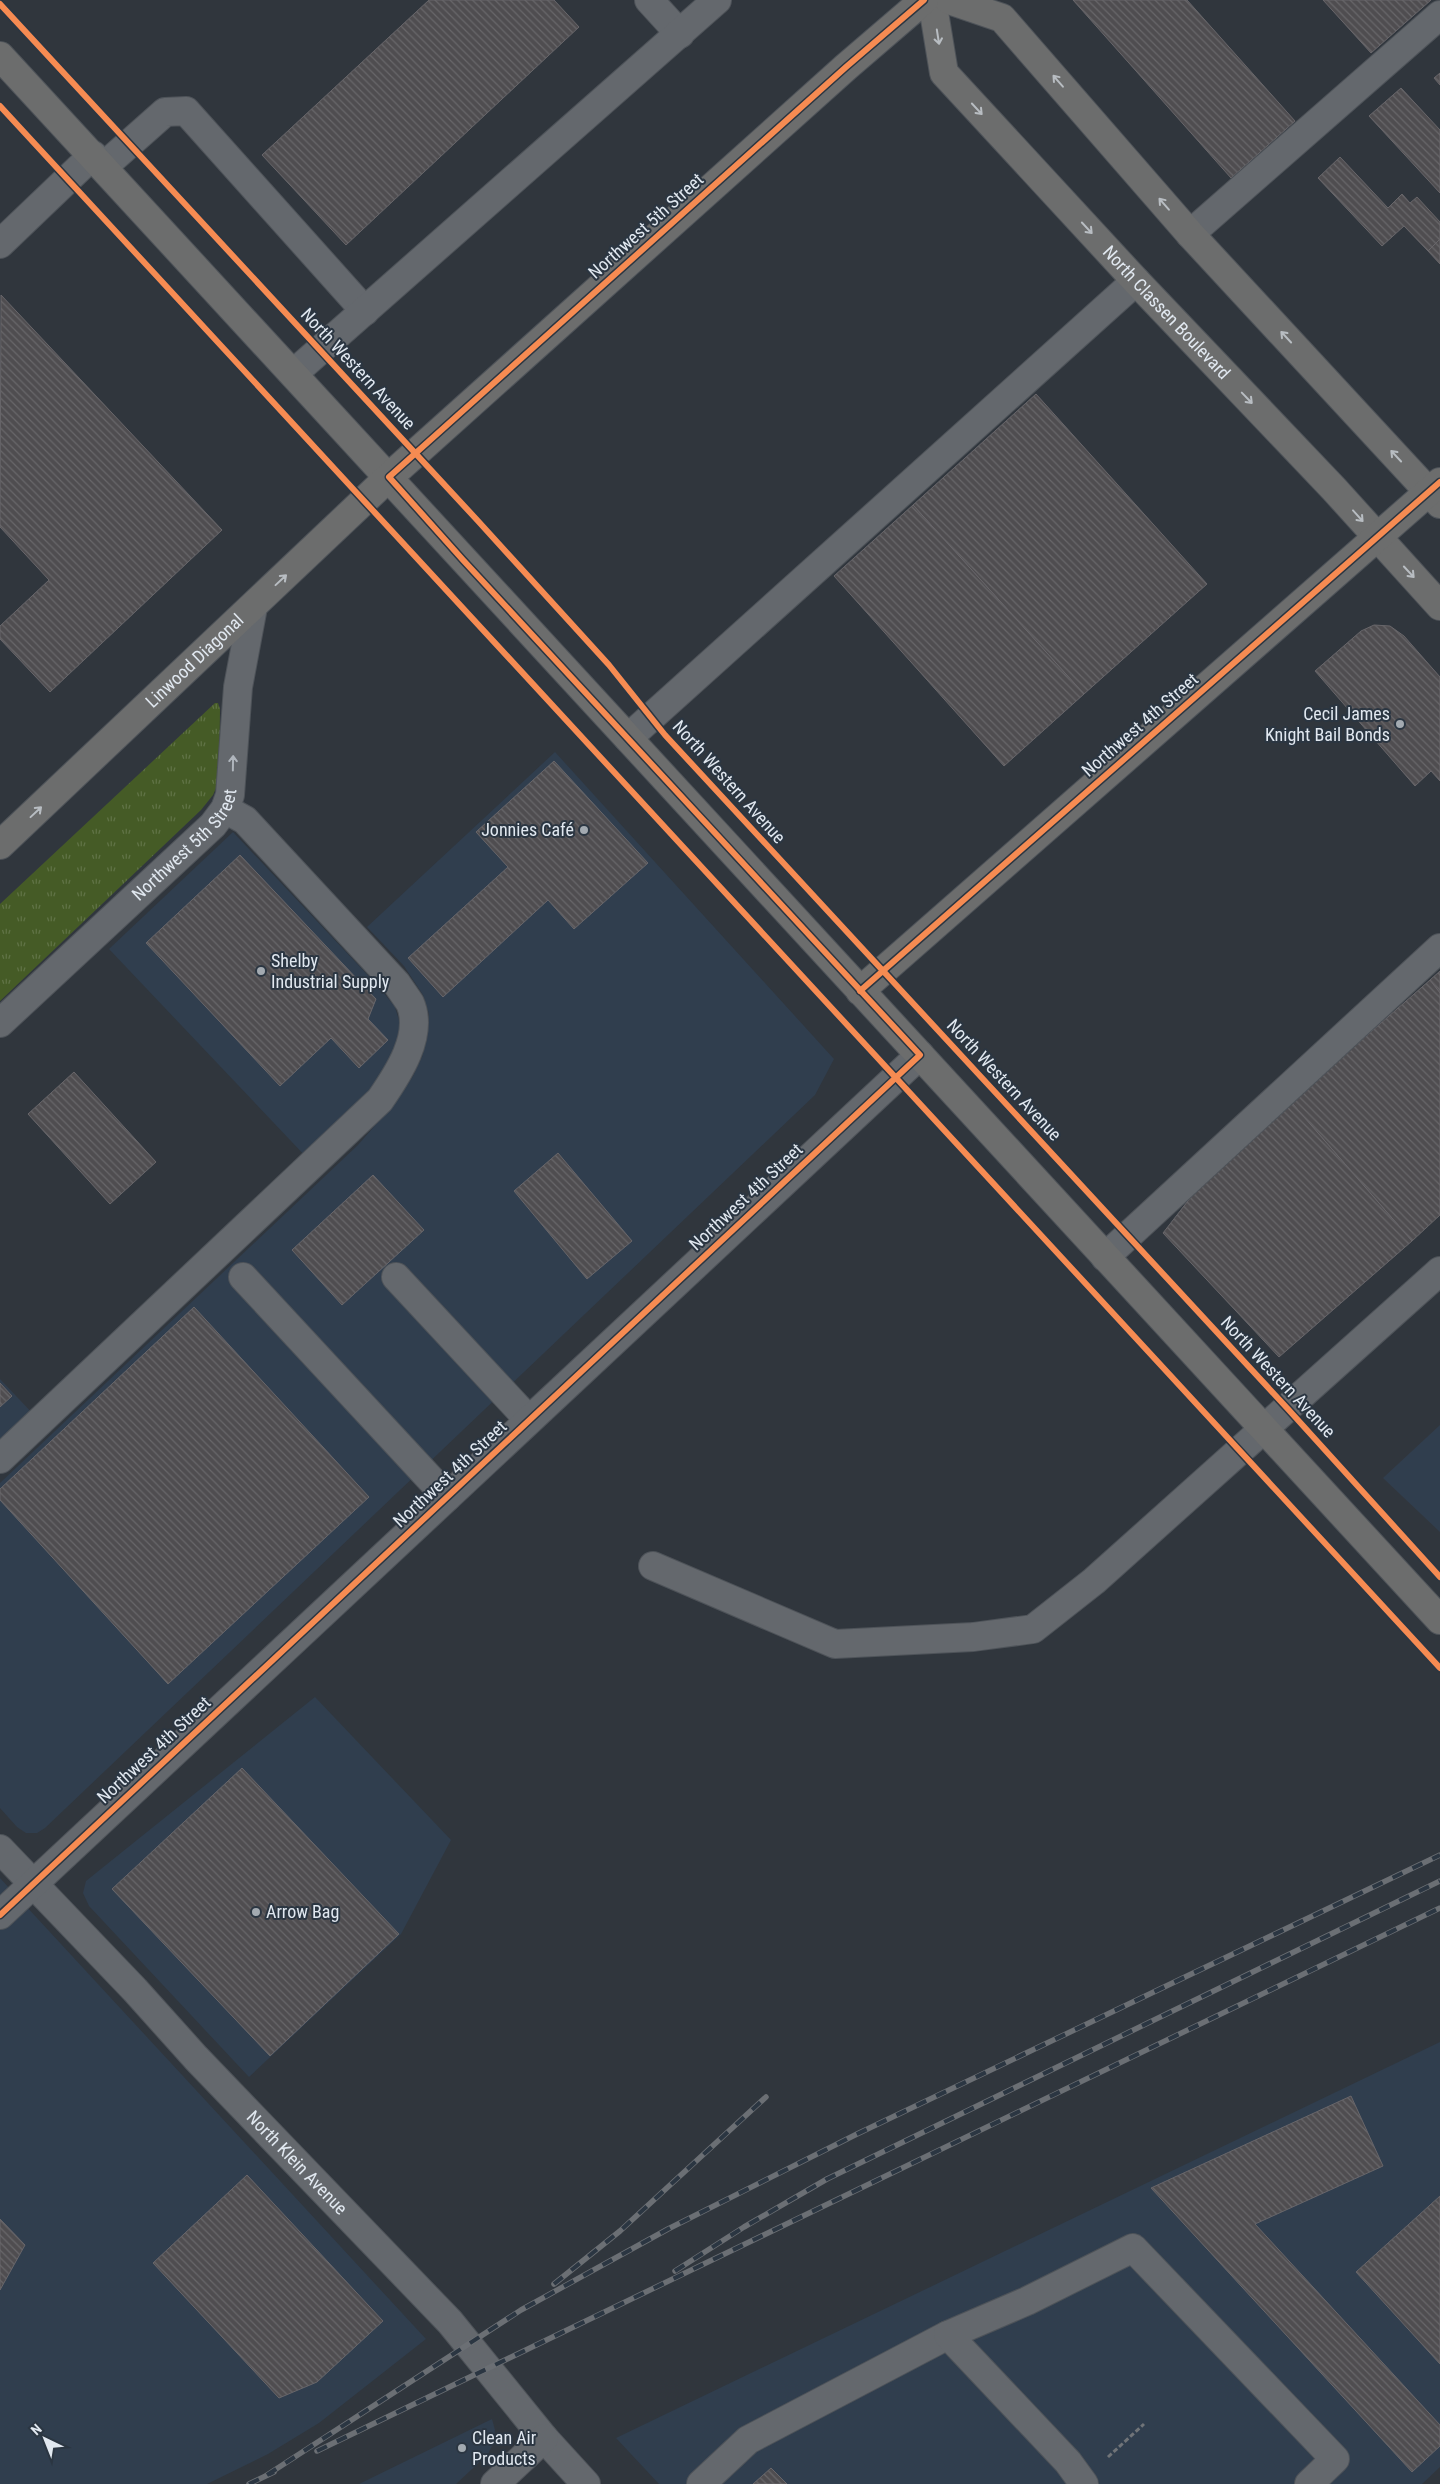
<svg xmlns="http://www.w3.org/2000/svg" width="1440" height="2484" viewBox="0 0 1440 2484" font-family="'Roboto Condensed',sans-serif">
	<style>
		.built { fill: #303e4e }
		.grass { fill: url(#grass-tufts) }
		.building { fill: url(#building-back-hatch); stroke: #68666a }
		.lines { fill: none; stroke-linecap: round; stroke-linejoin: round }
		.minor-casing { stroke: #4e5359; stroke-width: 30 }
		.major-casing { stroke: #4e5359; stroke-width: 30 }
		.path { stroke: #707478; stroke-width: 3; stroke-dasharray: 5 2.5; stroke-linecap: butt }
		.minor { stroke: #64686d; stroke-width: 28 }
		.major { stroke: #6c6d6d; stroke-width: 28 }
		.rail-casing { stroke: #6b6f74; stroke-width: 5.5 }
		.rail { stroke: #2b3642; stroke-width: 4; stroke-dasharray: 11; stroke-linecap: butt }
		.cycleway-casing { stroke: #2b3642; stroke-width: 9 }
		.cycleway { stroke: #f68b52; stroke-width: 6 }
		.oneway { stroke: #b8bdc2 }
		.oneway2 { stroke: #afb5bc }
		.poi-dot { fill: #a3aab1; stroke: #2b3642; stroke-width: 2 }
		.labels { text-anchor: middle; stroke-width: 4; stroke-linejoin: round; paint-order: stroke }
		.street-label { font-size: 18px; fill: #e1e8f0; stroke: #2b3642 }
		.poi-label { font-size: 18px; fill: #e1e8f0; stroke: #2b3642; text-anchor: start }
	</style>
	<defs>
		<pattern id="grass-tufts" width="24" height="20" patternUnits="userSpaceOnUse" patternTransform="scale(1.25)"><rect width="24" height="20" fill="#455b26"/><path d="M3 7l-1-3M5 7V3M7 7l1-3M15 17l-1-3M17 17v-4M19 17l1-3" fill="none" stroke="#607346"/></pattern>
		<pattern id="building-back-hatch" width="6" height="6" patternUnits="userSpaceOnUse" patternTransform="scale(1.25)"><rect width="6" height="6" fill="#4f4d50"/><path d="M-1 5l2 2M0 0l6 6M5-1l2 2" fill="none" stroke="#68676a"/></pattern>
	</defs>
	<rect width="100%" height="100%" fill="#30363d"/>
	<!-- built -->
	<g class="built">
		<path d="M555,752l279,307 -19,36 -770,733 -8,5h-11l-9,-6 -17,-19v-325l358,-338 40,-46 15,-23 9,-19 5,-18 2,-25 -6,-19 -19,-29 -37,-39z"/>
		<path d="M233,832l146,155 16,20 7,23 -15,47 -78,83 -200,-211z"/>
		<path d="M0,1379l35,37 -35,32z"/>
		<path d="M1440,1425v107l-57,-54z"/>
		<path d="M315,1697l136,143 -50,94 -152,143 -160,-171 -6,-13 3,-12z"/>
		<path d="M0,1878l426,461 -107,84 -51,31 -61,30h-207z"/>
		<path d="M1440,2042v425l-18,17h-763l-43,-46z"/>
		<path d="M492,2419l3,11 -1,12 -6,12 -32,30h-97z"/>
	</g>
	<!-- grass -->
	<path class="grass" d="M215,703h3l2,6 -1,72 -6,14 -12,15 -201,191v-97z"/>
	<!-- building -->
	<g class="building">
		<path d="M429,0h125l25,27 -233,218 -84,-90z"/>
		<path d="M1073,0h114l108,121 -64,57z"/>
		<path d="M1323,0h108l-60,53z"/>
		<path d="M1440,73v12l-6,-7z"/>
		<path d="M1401,88l39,42v63l-71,-77z"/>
		<path d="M1340,157l48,51 14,-14 8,9 7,-6 23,25v17l-12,12 -24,-25 -22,20 -64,-68z"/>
		<path d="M1440,239v25l-12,-13z"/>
		<path d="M1,295l221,235 -172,162 -50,-53v-13l49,-46 -49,-53z"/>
		<path d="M1036,394l171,190 -123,110 -171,-189z"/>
		<path d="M913,505l171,189 -80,72 -170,-190z"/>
		<path d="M1374,625l16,1 14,10 36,41v104l-9,-10 -16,15 -100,-115 46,-40z"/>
		<path d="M554,761l94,102 -74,66 -26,-29 -105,97 -35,-39 100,-91 -32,-35z"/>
		<path d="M240,855l136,144 -8,20 20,21 -29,28 -28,-30 -51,48 -134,-143z"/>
		<path d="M1440,971v22l-10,-13z"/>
		<path d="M1430,980l10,13v222l-28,26 -121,-139z"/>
		<path d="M74,1072l82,90 -46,42 -82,-90z"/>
		<path d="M1291,1102l121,139 -133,116 -116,-124 52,-67z"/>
		<path d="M558,1153l74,88 -45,38 -73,-88z"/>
		<path d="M373,1175l51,55 -82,75 -50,-55z"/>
		<path d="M194,1307l175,190 -201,187 -168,-184v-11z"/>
		<path d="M0,1383l12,13 -12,11z"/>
		<path d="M242,1768l157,166 -129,122 -158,-167z"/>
		<path d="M1351,2096l32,70 -128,58 185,201v21l-28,26 -261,-284z"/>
		<path d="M247,2175l136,146 -66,61 -38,16 -126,-135z"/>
		<path d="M1440,2196v168l-84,-92z"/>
		<path d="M0,2219l25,26 -25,45z"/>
		<path d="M771,2468l16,16h-34z"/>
	</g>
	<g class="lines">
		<!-- minor casing -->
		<g class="minor-casing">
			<g id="minor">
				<path d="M649,0l31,34"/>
				<path d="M103,167l62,-55 21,-1 179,200"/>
				<path d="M1190,234l250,-219"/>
				<path d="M0,244l93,-89"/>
				<path d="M294,373l423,-373"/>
				<path d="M628,738l508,-457"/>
				<path id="s1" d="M0,1023l213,-198 12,-16 5,-14 8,-108 15,-80"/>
				<path d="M1105,1257l335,-309"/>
				<path d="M243,1277l204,220"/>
				<path d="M396,1277l133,143"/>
				<path d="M0,1459l380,-359c18,-26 44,-65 30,-97 -4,-6 -9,-13 -13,-19l-152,-164 -20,-11"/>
				<path d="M653,1566l182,78 138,-7 60,-8 61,-48 346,-310"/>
				<path id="s2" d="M0,1849l135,141 61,68 254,264 94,116 42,46"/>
				<path d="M0,1915l920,-860"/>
				<path d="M495,2484l49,-46"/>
				<path d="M701,2484l47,-44 200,-105"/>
				<path d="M1084,2484l-16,-22 -120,-127 79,-34 106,-53 202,211 -26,25"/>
			</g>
		</g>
		<!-- major casing -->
		<g class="major-casing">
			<g id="major">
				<path id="s3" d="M932,0l12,73 192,208 198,208 106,117"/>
				<path d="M949,0l53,18 188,216 250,270"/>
				<path d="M0,56l1440,1564"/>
				<path id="s4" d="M0,845l389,-368 457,-410 78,-67"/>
				<path d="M860,991l580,-509"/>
			</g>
		</g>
		<!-- path -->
		<path class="path" d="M1108,2457l36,-33"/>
		<!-- minor -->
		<use href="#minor" class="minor"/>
		<!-- major -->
		<use href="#major" class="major"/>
		<!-- rail casing -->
		<g class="rail-casing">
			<g id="rail">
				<path d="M675,2271l69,-44 83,-48 613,-298"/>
				<path d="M554,2284l66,-53 146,-134"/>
				<path d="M317,2451l1123,-543"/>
				<path d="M267,2475l254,-165 147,-81 189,-95 583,-279"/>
				<path d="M249,2484l25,-12"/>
			</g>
		</g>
		<!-- rail -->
		<use href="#rail" class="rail"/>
		<!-- cycleway casing -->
		<g class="cycleway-casing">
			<g id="cycleway">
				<path d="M0,4l478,517 131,144 56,70 622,673 153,169"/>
				<path d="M0,106l1440,1562"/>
				<path d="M860,991l580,-509"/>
				<path d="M0,1915l920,-860 -457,-495 -74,-83 457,-410 78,-67"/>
			</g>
		</g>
		<!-- cycleway -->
		<use href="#cycleway" class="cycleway"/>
	</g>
	<!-- one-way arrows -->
	<defs><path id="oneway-shaft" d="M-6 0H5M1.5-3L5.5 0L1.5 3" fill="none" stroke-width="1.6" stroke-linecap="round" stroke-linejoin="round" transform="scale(1.25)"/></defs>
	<g class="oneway">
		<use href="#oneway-shaft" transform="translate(938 37) rotate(81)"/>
		<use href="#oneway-shaft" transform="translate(1058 81) rotate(-131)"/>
		<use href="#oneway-shaft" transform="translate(977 109) rotate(47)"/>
		<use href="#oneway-shaft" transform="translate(1164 204) rotate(-131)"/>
		<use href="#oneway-shaft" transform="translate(1087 228) rotate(47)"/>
		<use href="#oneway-shaft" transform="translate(1286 337) rotate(-133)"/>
		<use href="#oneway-shaft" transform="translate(1247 398) rotate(46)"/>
		<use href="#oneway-shaft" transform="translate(1396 456) rotate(-133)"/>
		<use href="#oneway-shaft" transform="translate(1358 516) rotate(48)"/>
		<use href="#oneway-shaft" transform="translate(1409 572) rotate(47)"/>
		<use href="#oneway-shaft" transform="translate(281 580) rotate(-43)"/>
		<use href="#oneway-shaft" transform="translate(36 812) rotate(-43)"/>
	</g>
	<use class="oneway2" href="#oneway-shaft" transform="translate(233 763) rotate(-89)"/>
	<!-- markers -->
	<g class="poi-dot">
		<circle cx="1400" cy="724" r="5"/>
		<circle cx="584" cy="830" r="5"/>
		<circle cx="261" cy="971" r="5"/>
		<circle cx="256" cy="1912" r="5"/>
		<circle cx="462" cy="2448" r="5"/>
	</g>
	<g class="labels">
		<!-- street labels -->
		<g class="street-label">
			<text transform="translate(646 226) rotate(-42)" y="6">Northwest 5th Street</text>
			<text dy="6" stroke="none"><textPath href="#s3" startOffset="401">North Classen Boulevard</textPath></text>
			<text transform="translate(358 369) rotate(47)" y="6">North Western Avenue</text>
			<text dy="6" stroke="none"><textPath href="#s4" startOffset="268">Linwood Diagonal</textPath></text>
			<text transform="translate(1140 725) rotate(-41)" y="6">Northwest 4th Street</text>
			<text transform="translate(729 782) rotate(48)" y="6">North Western Avenue</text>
			<text dy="6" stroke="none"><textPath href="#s1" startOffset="258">Northwest 5th Street</textPath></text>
			<text transform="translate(1004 1080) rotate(47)" y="6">North Western Avenue</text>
			<text transform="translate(746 1197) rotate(-43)" y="6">Northwest 4th Street</text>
			<text transform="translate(1278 1377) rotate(47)" y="6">North Western Avenue</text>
			<text transform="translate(450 1474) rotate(-43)" y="6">Northwest 4th Street</text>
			<text transform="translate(154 1750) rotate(-43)" y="6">Northwest 4th Street</text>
			<text dy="6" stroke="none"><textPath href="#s2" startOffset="432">North Klein Avenue</textPath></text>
		</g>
		<!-- poi labels -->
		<g class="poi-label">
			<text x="1390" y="720" text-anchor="end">Cecil James<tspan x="1390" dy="21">Knight Bail Bonds</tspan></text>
			<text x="574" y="836" text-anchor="end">Jonnies Café</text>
			<text x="271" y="967">Shelby<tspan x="271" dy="21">Industrial Supply</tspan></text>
			<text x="266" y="1918">Arrow Bag</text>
			<text x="472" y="2444">Clean Air<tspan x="472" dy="21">Products</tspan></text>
		</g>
	</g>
	<!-- north arrow -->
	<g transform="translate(45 2439) rotate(317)" stroke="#2b3642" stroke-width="4" paint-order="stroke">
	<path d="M0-4L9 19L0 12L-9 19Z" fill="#e1e8f0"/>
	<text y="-8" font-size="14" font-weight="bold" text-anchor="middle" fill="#e1e8f0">N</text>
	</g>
</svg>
